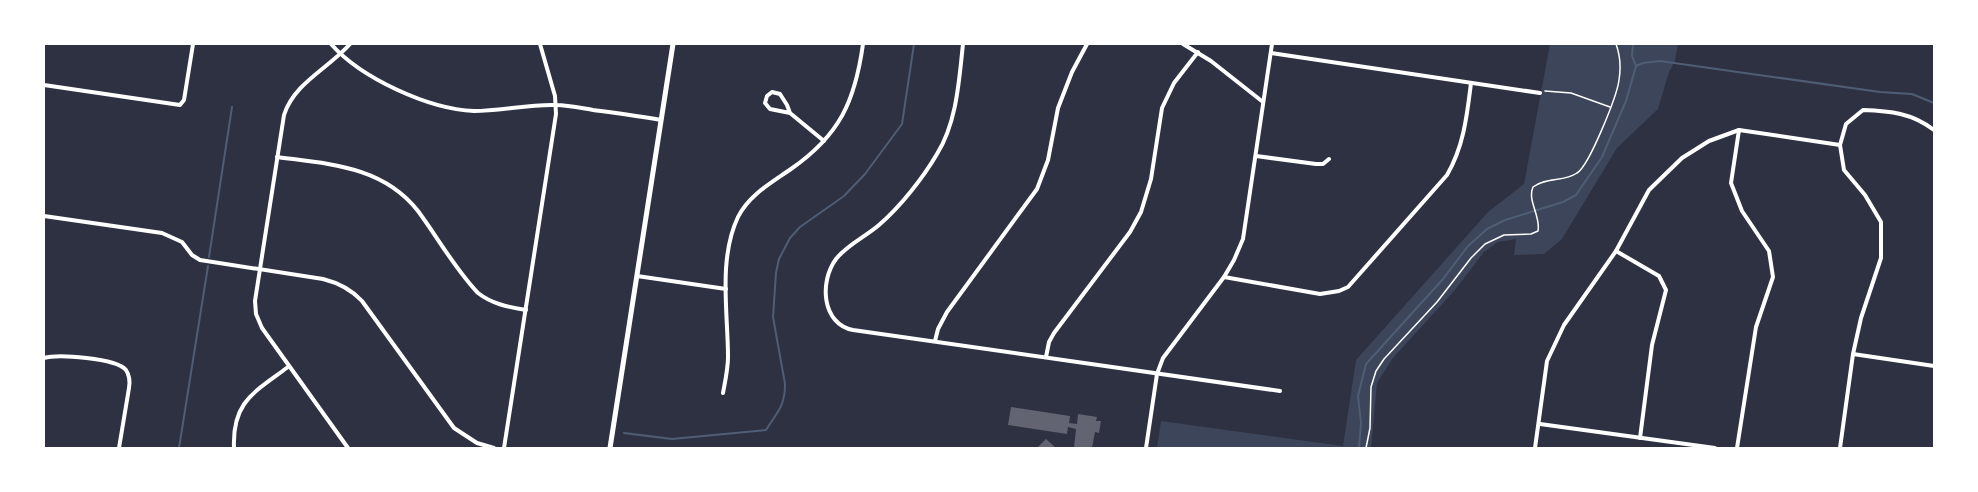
<svg xmlns="http://www.w3.org/2000/svg" width="1978" height="492" viewBox="0 0 1978 492" font-family="Cabin,sans-serif">
	<style>
		.green { fill: #3c4559 }
		.lines { fill: none; stroke-linecap: round; stroke-linejoin: round }
		.stream { stroke: #4f5d75; stroke-width: 2 }
		.building { fill: #626471 }
		.path { stroke: #fff; stroke-width: 1.5 }
		.minor { stroke: #fff; stroke-width: 4 }
		.secondary { stroke: #fff; stroke-width: 5 }
	</style>
	<rect width="100%" height="100%" fill="#2d3142"/>
	<!-- green -->
	<path class="green" d="M1550,44h128l-3,17 -6,11 -11,37 -41,39 -55,91 -18,15 -30,1 2,-16 -18,3 -14,10 -29,38 -62,68 -16,25 -6,65h-214l4,-27 182,25 13,-86 132,-148 36,-28z"/>
	<g class="lines">
		<!-- stream -->
		<g class="stream">
			<path d="M1636,66l7,-3 17,-2 220,31 32,2 22,9"/>
			<path d="M209,257l23,-150"/>
			<path d="M624,433l48,6 94,-9c11,-18 19,-23 19,-46l-12,-67 3,-44 3,-14 11,-21 10,-11 44,-31 21,-22 37,-50 12,-80"/>
			<path d="M179,448l29,-182"/>
			<path d="M1359,448l2,-25 -3,-27 8,-32 77,-85 25,-33 19,-17 18,-9 58,-18 13,-7 26,-38 24,-56 10,-35 -4,-10 1,-12"/>
		</g>
	</g>
	<!-- building -->
	<g class="building">
		<path d="M1011,407l59,9 -1,7 8,1 1,-10 19,3 -1,4h5l-2,12 -4,-1 -3,16h-18l2,-19 -8,-2 -1,7 -59,-9z"/>
		<path d="M1046,439l10,9h-19z"/>
	</g>
	<g class="lines">
		<!-- path -->
		<g class="path">
			<path d="M1545,91l26,2 39,14"/>
			<path d="M1366,448l4,-20 1,-41 5,-16 8,-12 53,-57 34,-44 14,-14 19,-9 27,-1 7,-3c3,-15 -11,-30 -5,-44 13,-10 31,-5 44,-14 12,-7 40,-77 42,-93 2,-12 1,-25 -3,-36"/>
		</g>
		<!-- minor -->
		<g class="minor">
			<path d="M331,44c30,34 97,65 143,67 27,0 55,-7 82,-6 12,0 25,3 37,5 22,3 45,6 68,10"/>
			<path d="M963,44c-4,36 -6,78 -26,110 -14,24 -37,53 -58,71 -14,12 -32,20 -43,34 -17,23 -14,65 17,71l427,61"/>
			<path d="M1183,44l28,17 52,41"/>
			<path d="M1271,53l269,40"/>
			<path d="M44,85l136,20 4,-5 9,-56"/>
			<path d="M790,113l-20,-4 -5,-6 2,-7 5,-4 8,2 7,11 3,8 34,28"/>
			<path d="M1256,156l60,8h7l6,-5"/>
			<path d="M277,157c52,7 106,9 141,54 20,27 37,58 60,82 14,11 30,14 48,17"/>
			<path d="M44,216l118,17 20,9 10,13 8,5 123,19c16,4 28,10 39,22l92,127 23,15 17,5"/>
			<path d="M1616,251l43,25 7,14 -14,55 -12,93"/>
			<path d="M637,276l89,13"/>
			<path d="M1224,277l96,17 19,-3 9,-4 99,-112c17,-29 20,-60 24,-92"/>
			<path d="M935,341l3,-12 9,-17 90,-123 11,-29 10,-52 14,-36 15,-28"/>
			<path d="M1853,354l81,12"/>
			<path d="M1046,357l3,-15 5,-9 76,-101 11,-20 10,-33 11,-71 12,-25 24,-31"/>
			<path d="M44,358c14,-4 72,0 82,12 4,6 4,12 3,18l-10,60"/>
			<path d="M723,393c2,-11 5,-24 5,-36 0,-44 -10,-98 10,-140 11,-22 33,-34 53,-48 49,-34 64,-68 72,-125"/>
			<path d="M1540,424l175,24"/>
			<path d="M234,448c-2,-47 21,-56 54,-81"/>
			<path d="M348,448l-86,-120 -6,-14 -1,-13 29,-186c10,-32 45,-47 66,-71"/>
			<path d="M504,448l52,-334 -1,-18 -15,-52"/>
			<path d="M1146,448l11,-74 6,-16 61,-81 10,-17 9,-21 29,-195"/>
			<path d="M1535,448l12,-87 17,-36 52,-74 33,-61 33,-32 27,-17 30,-11 101,15"/>
			<path d="M1737,448l19,-121 17,-50 -4,-26 -27,-40 -11,-28 8,-53"/>
			<path d="M1840,448l13,-94 8,-36 20,-60v-36l-16,-27 -21,-25 -4,-25 6,-21 17,-14c27,1 49,3 71,20"/>
		</g>
		<!-- secondary -->
		<path class="secondary" d="M610,448l63,-404"/>
	</g>
	<!-- border -->
	<rect width="1978" height="492" fill="none" stroke="#ffffff" stroke-width="90"/>
</svg>
